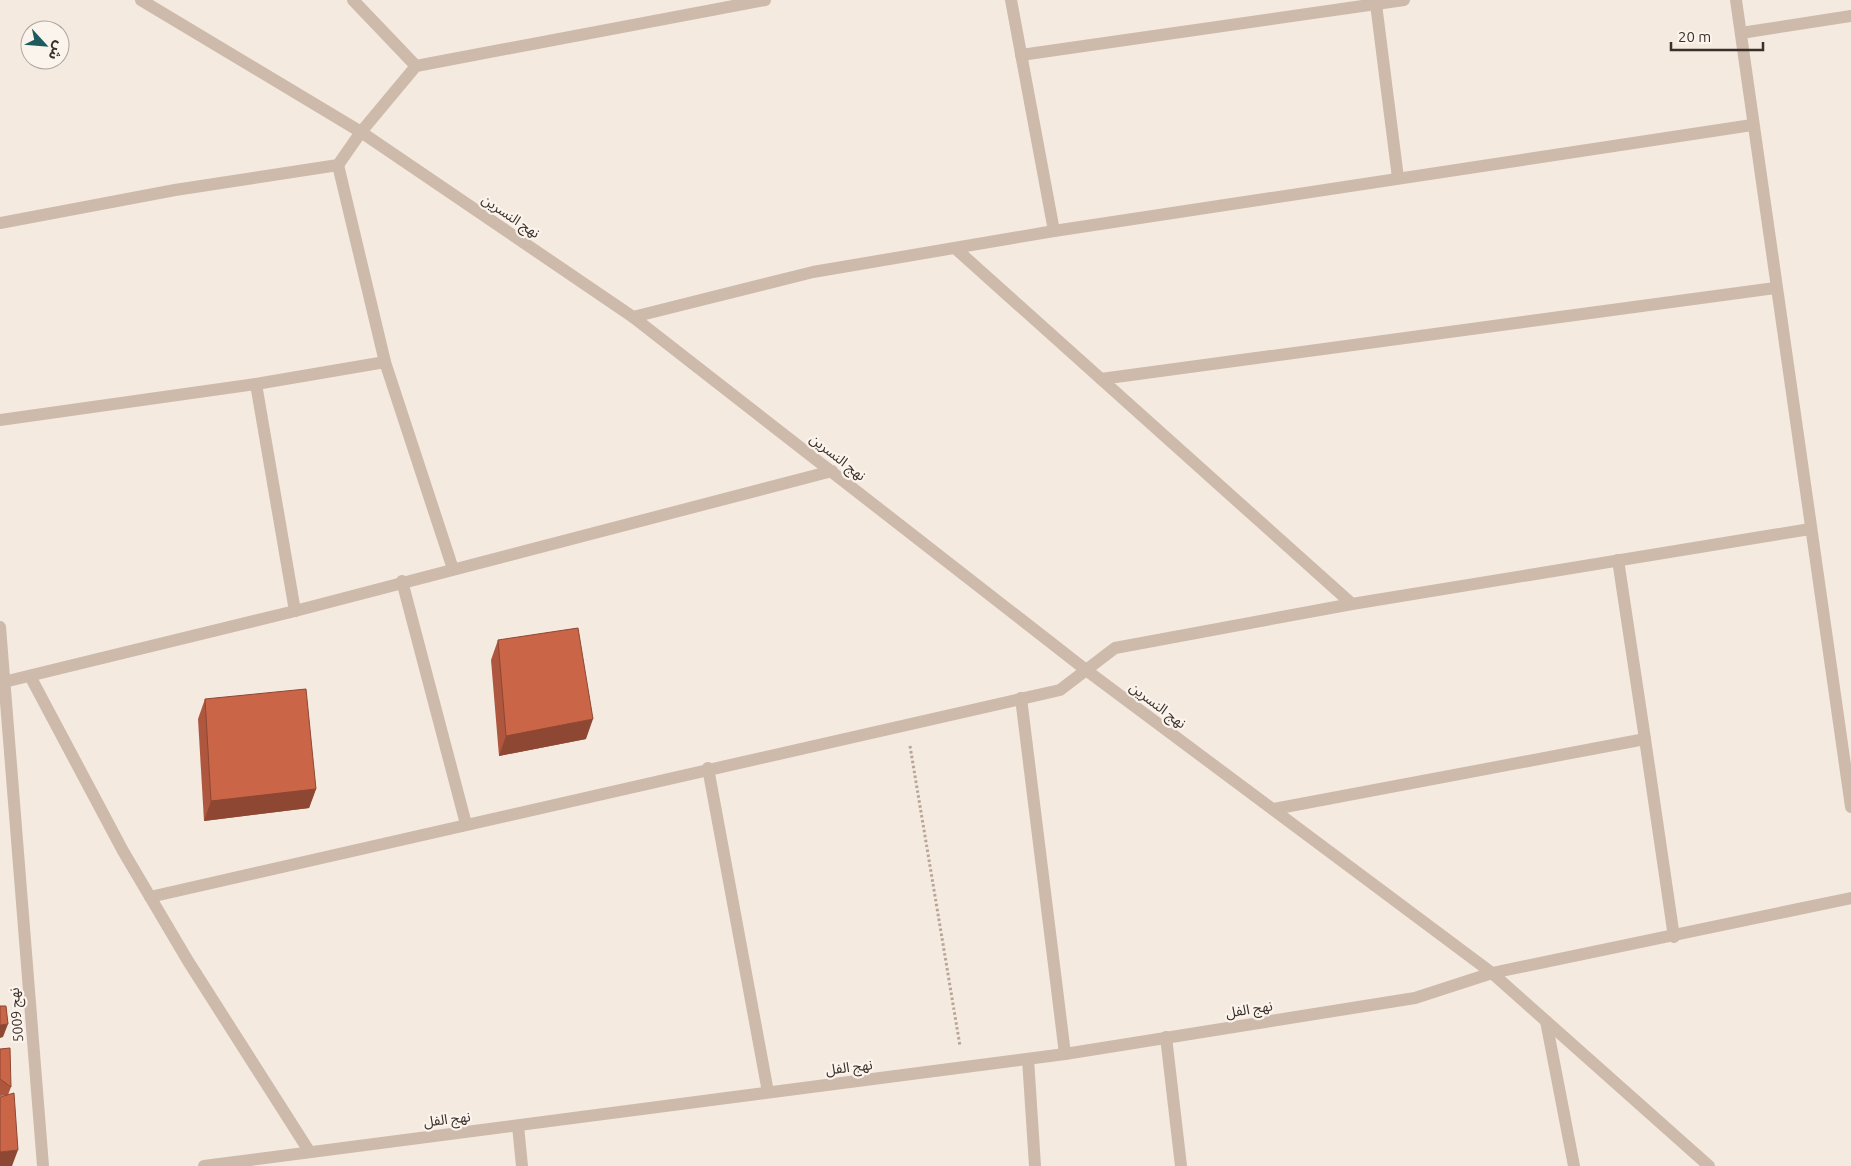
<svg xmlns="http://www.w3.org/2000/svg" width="1851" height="1166" viewBox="0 0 1851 1166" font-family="Ubuntu,'Noto Sans Arabic',sans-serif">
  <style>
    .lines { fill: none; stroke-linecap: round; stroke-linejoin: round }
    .path { stroke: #b9a495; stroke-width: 3; stroke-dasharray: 2.5 2.5; stroke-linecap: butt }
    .minor { stroke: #cdbaab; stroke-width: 12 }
    .wall { fill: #ae573e }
    .shaded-wall { fill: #8d4732 }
    .building { fill: #ca6548; stroke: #8d4732 }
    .labels { text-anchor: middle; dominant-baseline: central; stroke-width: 4.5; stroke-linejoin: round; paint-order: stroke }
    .street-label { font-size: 14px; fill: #3b2f2a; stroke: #fbf4ed }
  </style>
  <rect width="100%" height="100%" fill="#f4eae0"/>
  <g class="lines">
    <polyline class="path" points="910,746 960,1046"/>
    <g class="minor">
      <polyline points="141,0 361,132 633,317 1086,670 1492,973 1709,1166"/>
      <polyline points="353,0 416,66"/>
      <polyline points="1011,0 1054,231"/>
      <polyline points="1736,0 1851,807"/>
      <polyline points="1376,4 1398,178"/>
      <polyline points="1741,33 1851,16"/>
      <polyline points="1021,55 1404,0"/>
      <polyline points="338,165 385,362 453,569"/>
      <polyline points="0,223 175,190 338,165 361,132 416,66 765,0"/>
      <polyline points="956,249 1352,604"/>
      <polyline points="633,317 813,272 1054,231 1752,125"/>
      <polyline points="1101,379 1775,288"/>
      <polyline points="256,384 295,611"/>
      <polyline points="0,420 256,384 385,362"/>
      <polyline points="402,581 466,824"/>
      <polyline points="0,627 43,1166"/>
      <polyline points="30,676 123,851 188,961 309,1151"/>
      <polyline points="0,683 295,611 832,471"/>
      <polyline points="1021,698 1065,1054"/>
      <polyline points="1645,739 1674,937"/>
      <polyline points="708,768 768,1092"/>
      <polyline points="1274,809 1645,739 1618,560"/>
      <polyline points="150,897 1060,690 1115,648 1352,604 1810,529"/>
      <polyline points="1546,1021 1574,1166"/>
      <polyline points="1166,1037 1181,1166"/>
      <polyline points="1028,1059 1035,1166"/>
      <polyline points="518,1126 522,1166"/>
      <polyline points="204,1166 1065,1054 1415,998 1492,973 1851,898"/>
    </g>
  </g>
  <g class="wall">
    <polygon points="498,640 586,739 499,756 491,660"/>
    <polygon points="205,699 316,789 309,808 204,821 198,719"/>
    <polygon points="0,1049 11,1087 8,1095 0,1096"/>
  </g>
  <g class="shaded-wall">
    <polygon points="593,719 586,739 499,756 506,736"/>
    <polygon points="316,789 309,808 204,821 211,801"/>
    <polygon points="8,1024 3,1037 0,1038 0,1025"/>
    <polygon points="18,1150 12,1166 0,1166 0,1152"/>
  </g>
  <g class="building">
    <polygon points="578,628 593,719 506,736 498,640"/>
    <polygon points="306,689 316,789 211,801 205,699"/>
    <polygon points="0,1006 6,1006 8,1024 0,1025"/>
    <polygon points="10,1048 11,1087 0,1079 0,1049"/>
    <polygon points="14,1093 18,1150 0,1152 0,1097"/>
  </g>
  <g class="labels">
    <g class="street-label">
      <text transform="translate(511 216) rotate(34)">نهج النسرين</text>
      <text transform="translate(838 457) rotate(38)">نهج النسرين</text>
      <text transform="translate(1158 705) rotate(37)">نهج النسرين</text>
      <text transform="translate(1249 1009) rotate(-9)">نهج الفل</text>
      <text transform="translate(16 1015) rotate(-95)">نهج 5009</text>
      <text transform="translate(849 1067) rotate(-7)">نهج الفل</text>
      <text transform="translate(447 1119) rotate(-7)">نهج الفل</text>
    </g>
  </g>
  <g transform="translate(45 45) rotate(116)"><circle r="24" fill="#fbf4ed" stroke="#aea59f"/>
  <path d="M0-4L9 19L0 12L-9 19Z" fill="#1e5b5f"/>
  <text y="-8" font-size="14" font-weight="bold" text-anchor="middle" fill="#3b2f2a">ش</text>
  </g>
  <path d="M1671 42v8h92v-8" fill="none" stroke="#3b2f2a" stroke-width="2.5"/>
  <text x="1678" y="42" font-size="15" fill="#3b2f2a" stroke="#fbf4ed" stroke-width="4" paint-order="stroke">20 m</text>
</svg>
